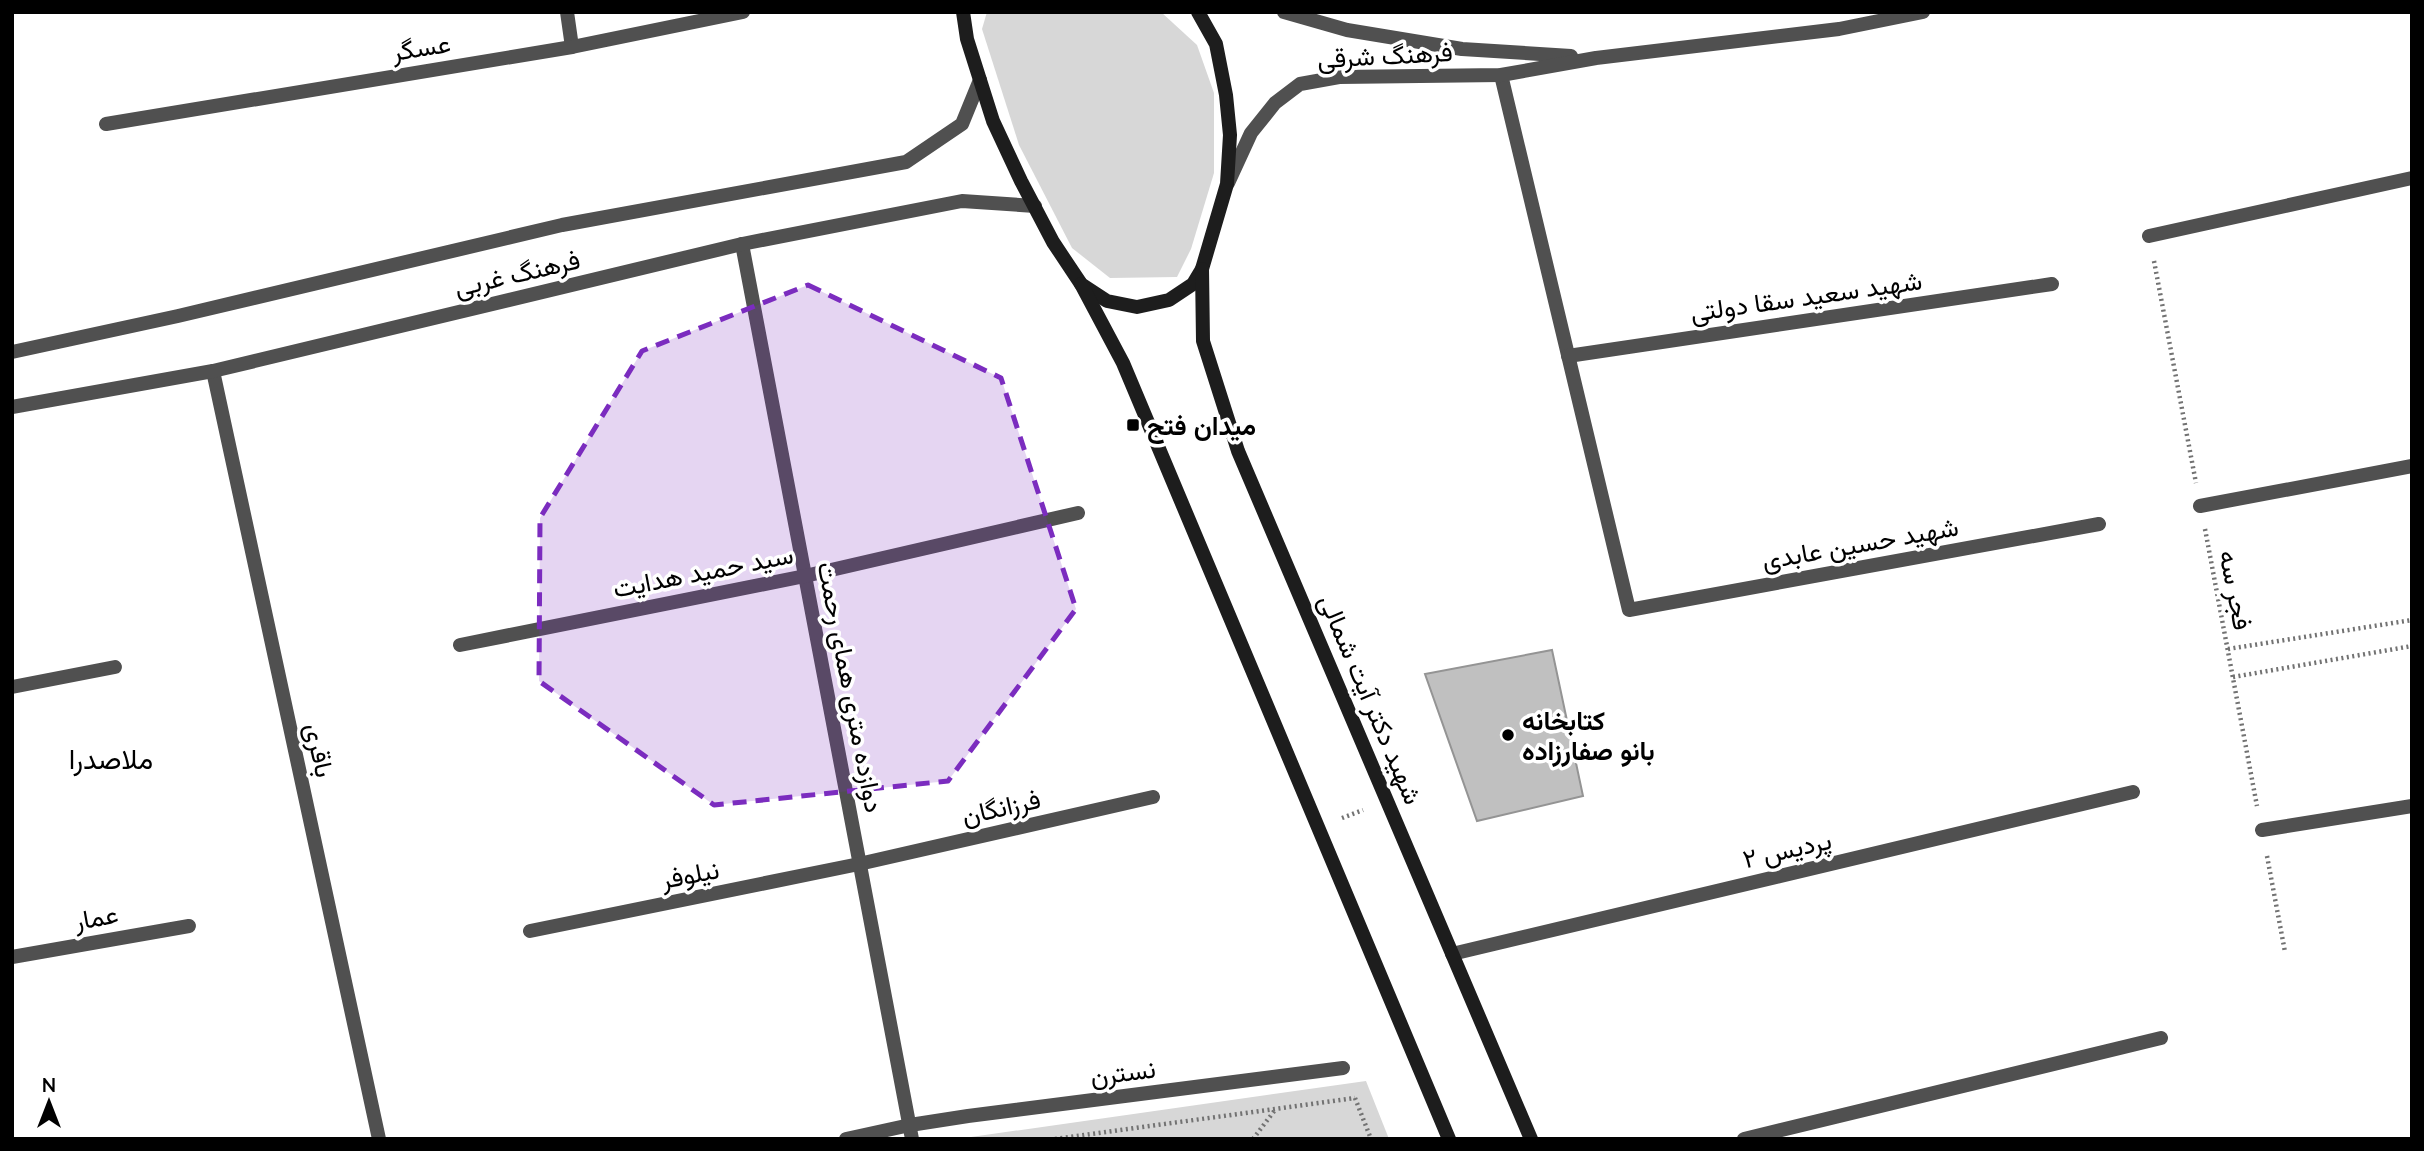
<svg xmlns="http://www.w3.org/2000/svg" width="2424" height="1151" viewBox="0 0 2424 1151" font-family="Mulish,Vazirmatn,sans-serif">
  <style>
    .green { fill: #d7d7d7 }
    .building { fill: #c0c0c0; stroke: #949494; stroke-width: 2 }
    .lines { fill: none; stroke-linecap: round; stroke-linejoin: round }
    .path { stroke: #727272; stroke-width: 4.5; stroke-dasharray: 2 3.5; stroke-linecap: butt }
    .minor { stroke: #505050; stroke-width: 14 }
    .tertiary { stroke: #505050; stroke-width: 14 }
    .secondary { stroke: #1d1d1d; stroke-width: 14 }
    .marked { fill: #7b2cbf; fill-opacity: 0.2; stroke: #7b2cbf; stroke-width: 5; stroke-dasharray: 14 9; stroke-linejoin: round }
    .poi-dot { fill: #000; stroke: #fff; stroke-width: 2.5 }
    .labels { text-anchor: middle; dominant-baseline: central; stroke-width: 7; stroke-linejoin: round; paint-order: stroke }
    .street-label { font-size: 26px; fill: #000; stroke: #fff }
    .poi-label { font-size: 26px; font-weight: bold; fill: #000; stroke: #fff; text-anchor: start }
    .neighbourhood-label { font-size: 28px; fill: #000; stroke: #fff }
  </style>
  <rect width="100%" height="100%" fill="#fff"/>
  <g class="green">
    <polygon points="987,12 1161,12 1197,45 1214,93 1214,173 1191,249 1177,277 1110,278 1072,248 1019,145 982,29"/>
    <polygon points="1366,1081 1389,1139 964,1138"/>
  </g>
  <polygon class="building" points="1552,650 1583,796 1477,821 1425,674"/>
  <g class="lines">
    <g class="path">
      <polyline points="2154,261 2196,483"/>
      <polyline points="2205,529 2257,806"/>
      <polyline points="2228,649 2412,620"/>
      <polyline points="2233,677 2412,646"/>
      <polyline points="1342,818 1363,810"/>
      <polyline points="2267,856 2285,952"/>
      <polyline points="1355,1098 1371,1139"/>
      <polyline points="1055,1139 1355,1098"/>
      <polyline points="1253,1139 1275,1110"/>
    </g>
    <g class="minor">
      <polyline points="567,12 572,47"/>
      <polyline points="1501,75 1629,610 2099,524"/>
      <polyline points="106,124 572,47 743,12"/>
      <polyline points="2149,236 2412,178"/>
      <polyline points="742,244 912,1139"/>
      <polyline points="1568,356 2052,284"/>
      <polyline points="213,371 379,1139"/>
      <polyline points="2200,506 2412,466"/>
      <polyline points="460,645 805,576 1078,513"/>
      <polyline points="12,687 115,667"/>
      <polyline points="2262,830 2412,806"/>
      <polyline points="530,931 859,864 1153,797"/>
      <polyline points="1452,954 2133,792"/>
      <polyline points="12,957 189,926"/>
      <polyline points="846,1139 910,1125 968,1116 1343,1068"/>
      <polyline points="1744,1139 2161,1038"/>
    </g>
    <g class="tertiary">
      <polyline points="1284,12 1347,30 1462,49 1571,56"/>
      <polyline points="1228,183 1251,133 1275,103 1300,84 1339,77 1501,75 1596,58 1839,29 1923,12"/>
      <polyline points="12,352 178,316 562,225 906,162 962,124 980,80"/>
      <polyline points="12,407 213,371 742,244 962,201 1035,206"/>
    </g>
    <g class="secondary">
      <polyline points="963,12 967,39 993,121 1021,181 1053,242 1081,284 1107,301 1137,307 1169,300 1193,284 1202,269 1227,184 1230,135 1226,95 1216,44 1198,12"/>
      <polyline points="1202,269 1203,341 1238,451 1531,1139"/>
      <polyline points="1081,284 1123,363 1449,1139"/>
    </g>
  </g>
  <path class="marked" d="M808 285 1001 378 1076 609 948 781 714 805 539 681 540 518 642 351Z"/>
  <g class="poi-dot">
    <rect x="1126" y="418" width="14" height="14" rx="3.5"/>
    <circle cx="1508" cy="735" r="7"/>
  </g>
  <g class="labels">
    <g class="street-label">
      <text transform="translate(421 47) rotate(-9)">عسگر</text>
      <text transform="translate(1385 55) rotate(-3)">فرهنگ شرقی</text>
      <text transform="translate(517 273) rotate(-13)">فرهنگ غربی</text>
      <text transform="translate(1806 296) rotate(-8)">شهید سعید سقا دولتی</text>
      <text transform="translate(1860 543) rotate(-10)">شهید حسین عابدی</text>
      <text transform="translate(703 571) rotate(-11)">سید حمید هدایت</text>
      <text transform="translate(2236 590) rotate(79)">فجر سه</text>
      <text transform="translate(851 687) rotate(79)">دوازده متری همای رحمت</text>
      <text transform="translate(1371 699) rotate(67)">شهید دکتر آیت شمالی</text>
      <text transform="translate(320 750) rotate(78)">باقری</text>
      <text transform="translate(1001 807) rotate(-13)">فرزانگان</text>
      <text transform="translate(1787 849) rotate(-13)">پردیس ۲</text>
      <text transform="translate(690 874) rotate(-11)">نیلوفر</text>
      <text transform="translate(96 917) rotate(-10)">عمار</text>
      <text transform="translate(1123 1072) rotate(-7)">نسترن</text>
    </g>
    <g class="poi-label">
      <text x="1147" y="425">میدان فتح</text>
      <text x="1522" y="720">کتابخانه<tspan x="1522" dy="30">بانو صفارزاده</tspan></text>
    </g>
    <g class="neighbourhood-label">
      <text x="111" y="758">ملاصدرا</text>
    </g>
  </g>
  <rect width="2424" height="1151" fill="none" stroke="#000000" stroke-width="28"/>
  <g transform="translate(49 1102)" stroke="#ffffff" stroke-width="5" paint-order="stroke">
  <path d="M0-5L12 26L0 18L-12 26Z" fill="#000000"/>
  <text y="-10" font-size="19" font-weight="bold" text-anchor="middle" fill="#000000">N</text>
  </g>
</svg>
